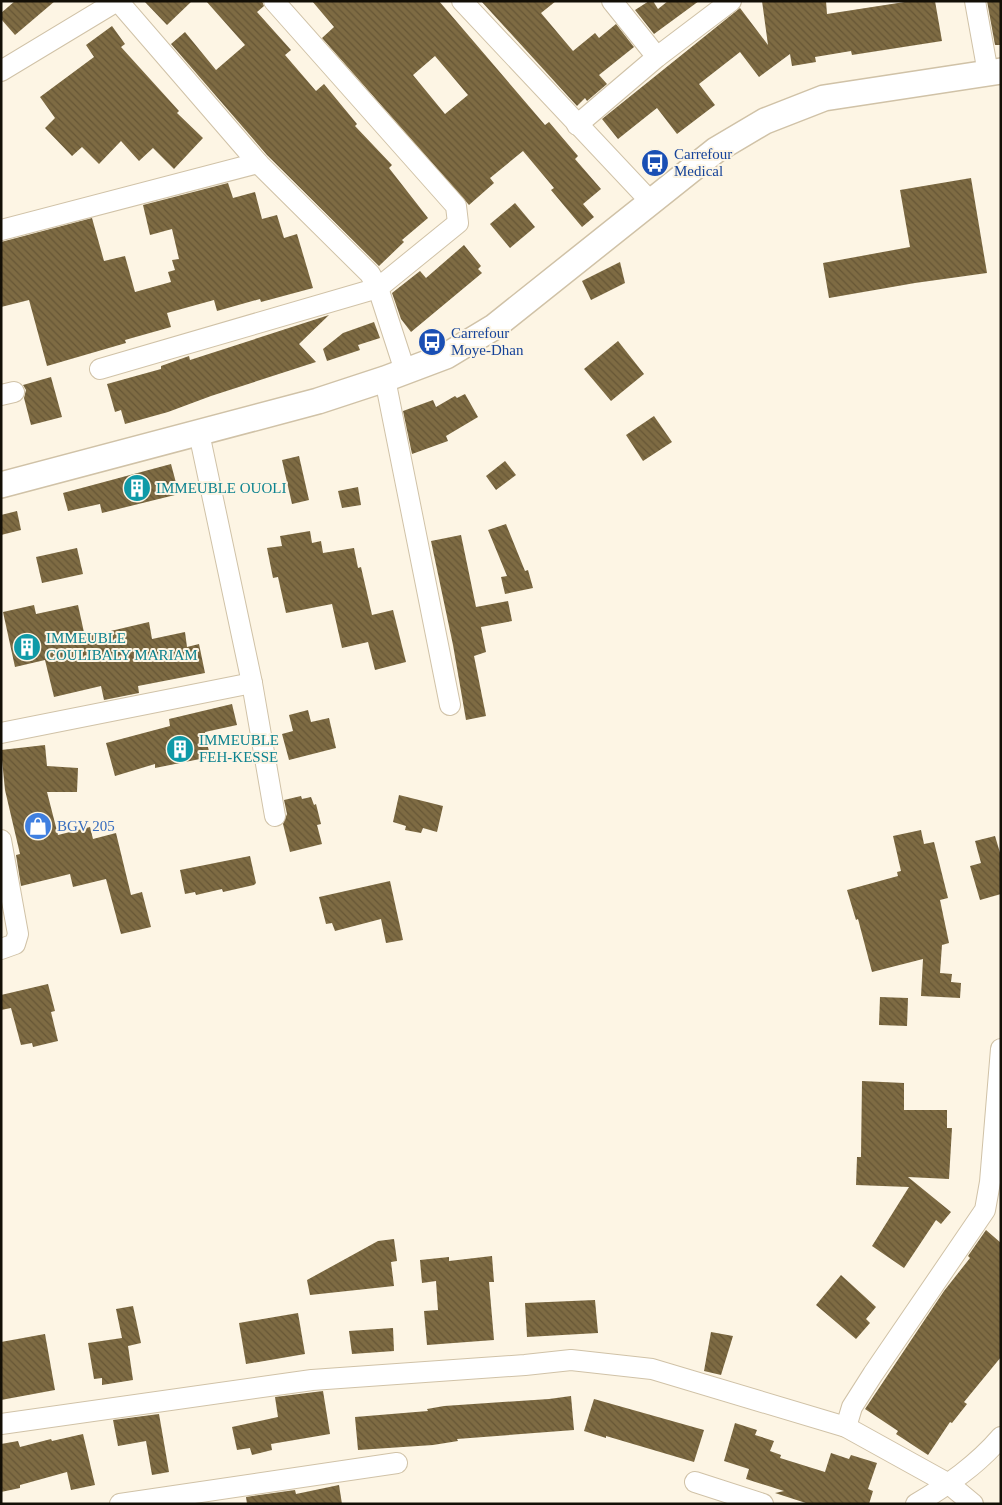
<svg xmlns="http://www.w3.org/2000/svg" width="1002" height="1505" viewBox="0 0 1002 1505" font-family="'Times New Roman',serif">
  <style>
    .building { fill: url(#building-back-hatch); fill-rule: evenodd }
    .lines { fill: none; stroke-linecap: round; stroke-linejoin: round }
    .minor-casing { stroke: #d0c2a7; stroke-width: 22 }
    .tertiary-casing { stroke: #d0c2a7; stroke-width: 28 }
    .minor { stroke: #fff; stroke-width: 20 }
    .tertiary { stroke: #fff; stroke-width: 25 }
    .labels { text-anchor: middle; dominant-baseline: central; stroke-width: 4; stroke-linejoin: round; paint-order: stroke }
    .transit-label { font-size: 15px; fill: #164399; stroke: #fdf5e4; text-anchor: start }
    .culture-label { font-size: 15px; fill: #0d838f; stroke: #fdf5e4; text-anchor: start }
    .shop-label { font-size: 15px; fill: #366cbe; stroke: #fdf5e4; text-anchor: start }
  </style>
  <defs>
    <pattern id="building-back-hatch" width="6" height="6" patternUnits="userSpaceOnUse" patternTransform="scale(1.25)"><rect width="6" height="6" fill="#7e6b43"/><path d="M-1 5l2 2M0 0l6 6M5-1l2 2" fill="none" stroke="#665636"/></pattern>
  </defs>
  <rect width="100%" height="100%" fill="#fdf5e4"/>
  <g class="building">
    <polygon points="15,1 55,1 15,35 1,19 1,13"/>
    <polygon points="144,1 192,1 167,25"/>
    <polygon points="206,1 262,1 264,6 257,12 291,50 285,55 316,91 324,84 357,124 355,126 392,165 389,168 428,218 402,240 404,242 379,266 267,155 171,44 185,32 216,70 245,45"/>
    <path d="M312 1H439L545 125 549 122 578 156 575 159 601 189 583 204 594 217 582 227 551 190 554 188 523 151 490 178 494 183 469 205 322 38 334 27ZM435 56 468 95 445 114 413 75Z"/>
    <polygon points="481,1 556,1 541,13 573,51 595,33 599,38 616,24 634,47 599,75 607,84 587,101 585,98 577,106"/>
    <polygon points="649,1 653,1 658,9 668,1 699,1 654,34 635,10"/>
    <polygon points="762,1 826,1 827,14 911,1 935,1 942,41 852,55 851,51 815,57 816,62 792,66 790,54 759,77 740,52 699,84 715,105 677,134 657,108 618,139 602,119 740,8 768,45"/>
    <polygon points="987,1 1001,1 1001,45 995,45"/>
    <polygon points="112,26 125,44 121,47 179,111 177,113 203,138 174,169 153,148 139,161 121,141 99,164 82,147 72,156 45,128 55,118 40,97 94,57 86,45"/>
    <polygon points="971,178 987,273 915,283 829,298 823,263 910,247 900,190"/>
    <polygon points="228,183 233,198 255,192 262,219 277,215 284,238 297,234 313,288 261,302 260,299 217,311 214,300 167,313 171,327 125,340 126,343 47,366 29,300 1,307 1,242 92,218 104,261 125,256 135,292 171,282 168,272 175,270 172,260 179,259 172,229 150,235 143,205"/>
    <polygon points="515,203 535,227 510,248 490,224"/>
    <polygon points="464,245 481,266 478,269 482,273 411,332 401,319 392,293 420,271 426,278"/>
    <polygon points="620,262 625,283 591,300 582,281"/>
    <polygon points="329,315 299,344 316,362 211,396 168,412 125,424 121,410 115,412 107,384 161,369 161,366 189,356 190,360"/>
    <polygon points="374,322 380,338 358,345 360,350 327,361 323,349 343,333"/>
    <polygon points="618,341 644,374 611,401 584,369"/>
    <polygon points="51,377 62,417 31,425 24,398 26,390 23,385"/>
    <polygon points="465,394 478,417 446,436 448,441 412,454 403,411 433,400 436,407 455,396 457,398"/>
    <polygon points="654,416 672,442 643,461 626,435"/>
    <polygon points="299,456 309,500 292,504 282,460"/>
    <polygon points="505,461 516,475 496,490 486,476"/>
    <polygon points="171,464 179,494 102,513 100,504 68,511 63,493"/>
    <polygon points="358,487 361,505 342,508 338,491"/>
    <polygon points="17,511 21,530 1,535 1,515"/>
    <polygon points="506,524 525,571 528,570 533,588 505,594 501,577 507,576 488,530"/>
    <polygon points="310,531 312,543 321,541 323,553 354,548 358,568 361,567 372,615 393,610 406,662 375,670 368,642 342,648 332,604 286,613 278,577 273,578 267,548 282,546 280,536"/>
    <polygon points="461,535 476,607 508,601 512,621 481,627 486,652 474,656 486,716 466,720 453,645 431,541"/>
    <polygon points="77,548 83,574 42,583 36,557"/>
    <polygon points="34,605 36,614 78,605 85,637 149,622 152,639 185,632 187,647 199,644 205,673 138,686 139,693 104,700 101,686 54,697 45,660 15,667 3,612"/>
    <polygon points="232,704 237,725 205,732 210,757 155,768 155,764 115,776 106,743 170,726 169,719"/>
    <polygon points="308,710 311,722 329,718 336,748 289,760 282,734 293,731 289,715"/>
    <polygon points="45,745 47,766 78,768 77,792 47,792 58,835 90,827 93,839 116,833 131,895 142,892 151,927 121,934 106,879 73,887 70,874 21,886 16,855 20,854 5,790 1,750"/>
    <polygon points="399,795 443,806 437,832 423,828 421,833 405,830 406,826 393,822"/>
    <polygon points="301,796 302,799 311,797 314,805 316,804 321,824 317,825 322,844 290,852 283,824 287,814 284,800"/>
    <polygon points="921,830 924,844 934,842 948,898 940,900 949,943 942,945 940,973 952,974 951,982 961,983 960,998 921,996 923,959 872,972 858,919 856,920 847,890 898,876 897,872 901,871 893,836"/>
    <polygon points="995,836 1001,856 1001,894 980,900 970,866 981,863 975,841"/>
    <polygon points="250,856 256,883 254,885 223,892 222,889 196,895 195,892 185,894 180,870"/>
    <polygon points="390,881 403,940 386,943 381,919 335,931 332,923 326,924 319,897"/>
    <polygon points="48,984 55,1011 51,1012 58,1041 33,1047 32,1043 21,1045 11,1008 1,1010 1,995"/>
    <polygon points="880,997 908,998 907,1026 879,1025"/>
    <polygon points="862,1081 904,1083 904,1110 947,1110 947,1128 952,1128 949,1179 908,1177 951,1212 941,1224 936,1220 904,1268 872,1246 909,1187 856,1185 857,1157 861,1157"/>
    <polygon points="986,1230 1001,1243 1001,1357 964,1402 967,1404 952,1423 950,1422 928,1455 896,1434 898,1431 865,1409 944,1291 970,1258 968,1256"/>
    <polygon points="394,1239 397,1261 391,1262 394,1286 310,1295 307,1280 378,1241"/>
    <polygon points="492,1256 494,1282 489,1282 494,1340 427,1345 424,1311 438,1310 436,1281 422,1283 420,1260 449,1257 449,1261"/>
    <polygon points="841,1275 876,1307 866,1319 870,1323 856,1339 816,1305"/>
    <polygon points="595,1300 598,1333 527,1337 525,1303"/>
    <polygon points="133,1306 141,1343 128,1346 133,1380 102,1385 102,1378 94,1379 88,1343 122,1338 116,1309"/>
    <polygon points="298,1313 305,1354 246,1364 239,1323"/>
    <polygon points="393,1328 394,1351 352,1354 349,1331"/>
    <polygon points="711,1332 733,1336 721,1375 704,1371"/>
    <polygon points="45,1334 55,1390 1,1400 1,1342"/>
    <polygon points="323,1391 330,1434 271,1444 272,1450 252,1455 250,1448 237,1450 232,1427 278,1417 275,1397"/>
    <polygon points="571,1396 574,1430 457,1439 458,1441 433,1445 358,1450 355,1417 428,1411 427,1409 444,1406 549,1399"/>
    <polygon points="594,1399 704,1430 694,1462 606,1436 606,1438 584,1431"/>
    <polygon points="159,1414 169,1472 152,1475 146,1441 118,1446 113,1420"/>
    <polygon points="735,1423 757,1430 755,1435 774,1441 770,1451 781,1455 780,1458 825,1472 831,1453 849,1459 851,1455 877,1463 868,1489 873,1491 869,1504 809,1504 775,1493 784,1491 746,1479 749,1469 724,1461"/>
    <polygon points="83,1434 95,1485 71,1490 67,1472 20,1485 20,1488 1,1492 1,1444 18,1441 20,1447 51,1439 52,1441"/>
    <polygon points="339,1485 342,1504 247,1504 246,1497 295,1490 296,1494"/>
  </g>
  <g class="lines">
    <g class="minor-casing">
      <g id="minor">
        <polyline points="118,1 258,163 370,274 378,288 405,371"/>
        <polyline points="462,1 651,202"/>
        <polyline points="612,1 657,57"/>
        <polyline points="975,1 988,73"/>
        <polyline points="1,71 117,1"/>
        <polyline points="577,125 657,57 731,1"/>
        <polyline points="1,230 258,163"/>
        <polyline points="100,369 378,288 458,223 456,206 274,1"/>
        <polyline points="385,379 450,705"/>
        <polyline points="1,395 14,392"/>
        <polyline points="199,433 252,683 275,816"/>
        <polyline points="1,733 252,683"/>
        <polyline points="1,840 18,934 15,944 1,949"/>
        <polyline points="1,1424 312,1380 525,1365 571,1360 652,1369 846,1427 949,1484 973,1504"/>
        <polyline points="846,1427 852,1407 873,1374 985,1210 990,1182 1001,1049"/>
        <polyline points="695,1482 763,1504"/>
        <polyline points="120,1504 397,1463"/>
        <path d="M916 1504C948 1485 977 1465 1001 1437"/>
      </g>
    </g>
    <g class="tertiary-casing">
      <polyline id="tertiary" points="1,485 318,401 385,379 446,356 494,327 716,150 765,121 824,98 1001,71"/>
    </g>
    <use href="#minor" class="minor"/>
    <use href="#tertiary" class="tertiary"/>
  </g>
  <defs>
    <g id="bus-disc" transform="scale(1.4375)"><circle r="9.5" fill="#1a4fb4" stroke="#fdf5e4"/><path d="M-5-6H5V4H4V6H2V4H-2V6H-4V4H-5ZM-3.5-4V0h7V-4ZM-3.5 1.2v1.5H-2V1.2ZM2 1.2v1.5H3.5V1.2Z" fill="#fff"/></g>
    <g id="building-disc" transform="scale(1.4375)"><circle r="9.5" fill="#0f9aa8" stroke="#fdf5e4"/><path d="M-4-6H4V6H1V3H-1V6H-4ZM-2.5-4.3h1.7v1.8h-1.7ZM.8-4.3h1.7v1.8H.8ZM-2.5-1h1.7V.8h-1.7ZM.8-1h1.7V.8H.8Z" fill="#fff"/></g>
    <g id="shop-disc" transform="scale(1.4375)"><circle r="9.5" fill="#3f7fe0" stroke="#fdf5e4"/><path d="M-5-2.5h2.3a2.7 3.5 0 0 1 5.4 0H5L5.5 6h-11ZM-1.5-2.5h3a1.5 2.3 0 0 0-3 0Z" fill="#fff"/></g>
  </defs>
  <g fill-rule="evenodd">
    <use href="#bus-disc" x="655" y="163"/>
    <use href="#bus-disc" x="432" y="342"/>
    <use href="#building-disc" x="137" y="488"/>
    <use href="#building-disc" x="27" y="647"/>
    <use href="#building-disc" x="180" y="749"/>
    <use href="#shop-disc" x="38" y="826"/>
  </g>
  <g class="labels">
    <g class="transit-label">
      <text x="674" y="154">Carrefour<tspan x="674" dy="17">Medical</tspan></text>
      <text x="451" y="333">Carrefour<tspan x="451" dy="17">Moye-Dhan</tspan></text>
    </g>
    <g class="culture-label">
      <text x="156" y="488">IMMEUBLE OUOLI</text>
      <text x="46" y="638">IMMEUBLE<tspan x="46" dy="17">COULIBALY MARIAM</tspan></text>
      <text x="199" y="740">IMMEUBLE<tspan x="199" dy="17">FEH-KESSE</tspan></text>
    </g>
    <g class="shop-label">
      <text x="57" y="826">BGV 205</text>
    </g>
  </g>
  <rect width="1002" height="1505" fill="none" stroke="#130f06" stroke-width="5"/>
</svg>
